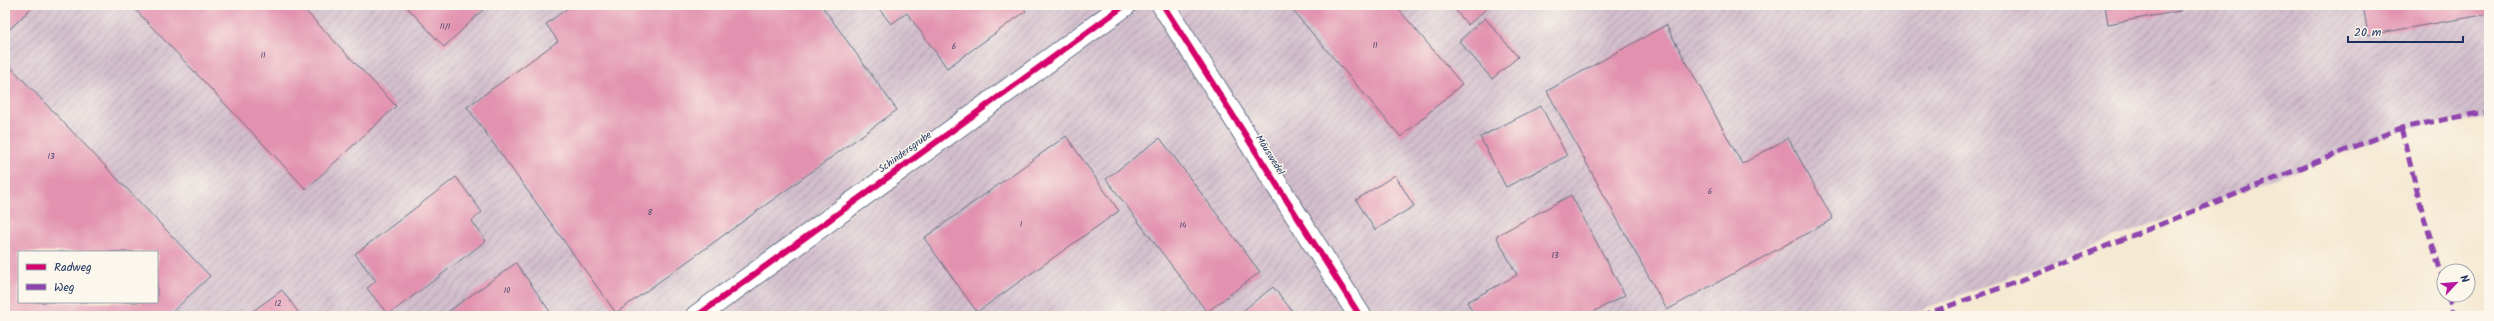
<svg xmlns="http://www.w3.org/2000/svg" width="2494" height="321" viewBox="0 0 2494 321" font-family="Kalam,sans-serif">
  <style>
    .industrial { fill: url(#industrial-furrows); fill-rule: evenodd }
    .building { fill: #e292af; fill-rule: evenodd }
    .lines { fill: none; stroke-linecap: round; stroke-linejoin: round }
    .minor-casing { stroke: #677087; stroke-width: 24 }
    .minor { stroke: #fff; stroke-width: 22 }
    .quiet { stroke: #8e44ad; stroke-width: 5; stroke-dasharray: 10 5; stroke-linecap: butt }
    .cycleway-casing { stroke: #fbf7ec; stroke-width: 8 }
    .cycleway { stroke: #d6006c; stroke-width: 6 }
    .labels { text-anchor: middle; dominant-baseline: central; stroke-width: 3; stroke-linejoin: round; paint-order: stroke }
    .number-label { font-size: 8px; fill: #4d4872 }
    .street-label { font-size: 10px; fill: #1b2f5e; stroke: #fbf7ec }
  </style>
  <defs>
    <pattern id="industrial-furrows" width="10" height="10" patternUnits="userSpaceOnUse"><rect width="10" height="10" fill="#d1bdcb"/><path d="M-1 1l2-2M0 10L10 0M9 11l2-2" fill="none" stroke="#a99aa8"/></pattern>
  </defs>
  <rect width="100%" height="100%" fill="#fbf7ec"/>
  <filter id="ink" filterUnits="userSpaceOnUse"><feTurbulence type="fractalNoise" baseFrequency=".025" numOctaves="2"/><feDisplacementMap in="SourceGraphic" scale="8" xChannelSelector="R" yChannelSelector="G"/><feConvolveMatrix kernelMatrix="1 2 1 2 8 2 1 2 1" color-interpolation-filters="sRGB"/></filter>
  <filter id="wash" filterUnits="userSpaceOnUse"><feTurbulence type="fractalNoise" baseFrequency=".012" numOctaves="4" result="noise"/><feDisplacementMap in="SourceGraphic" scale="16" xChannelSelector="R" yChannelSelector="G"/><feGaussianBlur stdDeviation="0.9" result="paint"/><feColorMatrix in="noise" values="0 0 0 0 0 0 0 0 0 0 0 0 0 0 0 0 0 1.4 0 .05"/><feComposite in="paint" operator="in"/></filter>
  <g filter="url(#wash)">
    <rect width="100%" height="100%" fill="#f5e9d2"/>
    <path class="industrial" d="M5 5H2489V117L2410 128 1904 316H5ZM19 252H157V302H19Z"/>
    <g id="blocks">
      <g class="building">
        <polygon points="5,5 34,5 5,34"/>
        <polygon points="131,5 300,5 396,106 306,189"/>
        <polygon points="405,5 488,5 444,47"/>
        <polygon points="572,5 821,5 897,110 616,313 467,107 558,41 546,24"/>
        <polygon points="876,5 1022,5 1026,11 947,68 907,13 891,24"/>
        <polygon points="1288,5 1395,5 1462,84 1401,137"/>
        <polygon points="1451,5 1491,5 1468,25"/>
        <polygon points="2105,5 2179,5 2180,11 2108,24"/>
        <polygon points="2363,5 2489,5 2489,14 2368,35"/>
        <polygon points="1485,18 1518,57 1492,79 1459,41"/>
        <polygon points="1666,25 1742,164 1788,138 1833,219 1667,310 1547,91"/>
        <path d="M5 61 210 276 168 316H5ZM19 252H157V302H19Z"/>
        <polygon points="1541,106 1567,156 1506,187 1480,137"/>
        <polygon points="1066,136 1119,211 977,312 924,238"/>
        <polygon points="1160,138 1260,272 1207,312 1106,179"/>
        <polygon points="1395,175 1414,206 1375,230 1356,200"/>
        <polygon points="456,177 482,212 472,221 486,241 388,315 367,288 376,281 355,254"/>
        <polygon points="1571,195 1625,295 1586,316 1475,316 1467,302 1517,275 1496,236"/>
        <polygon points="516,263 553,316 442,316"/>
        <polygon points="1273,287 1294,313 1290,316 1244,316 1241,312"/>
        <polygon points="282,290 301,316 246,316"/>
      </g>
    </g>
  </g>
  <g filter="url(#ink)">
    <use href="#blocks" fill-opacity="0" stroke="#677087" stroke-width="1"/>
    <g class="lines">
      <g class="minor-casing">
        <g id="minor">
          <polyline points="1163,5 1360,316"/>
          <polyline points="697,316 1125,5"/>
        </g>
      </g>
      <use href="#minor" class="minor"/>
      <g class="quiet">
        <polyline points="2401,128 2423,214 2444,282"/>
        <polyline points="2448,295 2454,316"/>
        <polyline points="1920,316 2009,285 2401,128 2489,111"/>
      </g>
      <g class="cycleway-casing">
        <g id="cycleway">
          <polyline points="1163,5 1360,316"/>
          <polyline points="697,316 1125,5"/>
        </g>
      </g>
      <use href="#cycleway" class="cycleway"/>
    </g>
  </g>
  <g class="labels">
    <g class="number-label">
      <text x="445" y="26">11/1</text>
      <text x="1375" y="45">11</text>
      <text x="954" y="46">6</text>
      <text x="263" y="55">11</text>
      <text x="51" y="156">13</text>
      <text x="1710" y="191">6</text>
      <text x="650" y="212">8</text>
      <text x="1021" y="224">1</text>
      <text x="1183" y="225">14</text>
      <text x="1555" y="255">13</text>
      <text x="507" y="290">10</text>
      <text x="278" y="303">12</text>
    </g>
    <g class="street-label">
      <text transform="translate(905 152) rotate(-36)">Schindersgrube</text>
      <text transform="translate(1270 155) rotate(58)">Mäuswedel</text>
    </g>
  </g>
  <rect width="2494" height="321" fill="none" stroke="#fbf7ec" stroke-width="20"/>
  <rect x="18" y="251" width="140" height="52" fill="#fbf7ec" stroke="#a1a7b3"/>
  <rect x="26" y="264" width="20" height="6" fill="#d6006c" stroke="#a1a7b3"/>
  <text x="54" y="271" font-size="12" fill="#1b2f5e">Radweg</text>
  <rect x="26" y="284" width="20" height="6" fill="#8e44ad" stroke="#a1a7b3"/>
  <text x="54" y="291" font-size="12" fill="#1b2f5e">Weg</text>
  <g transform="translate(2456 283) rotate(64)"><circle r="19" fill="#fbf7ec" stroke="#a1a7b3"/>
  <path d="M0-3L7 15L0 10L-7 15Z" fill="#b5179e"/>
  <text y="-6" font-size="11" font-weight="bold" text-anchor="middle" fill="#1b2f5e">N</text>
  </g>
  <path d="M2348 36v6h115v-6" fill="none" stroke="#1b2f5e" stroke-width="2"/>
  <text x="2354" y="36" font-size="12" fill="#1b2f5e" stroke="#fbf7ec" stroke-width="3" paint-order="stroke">20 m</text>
</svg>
